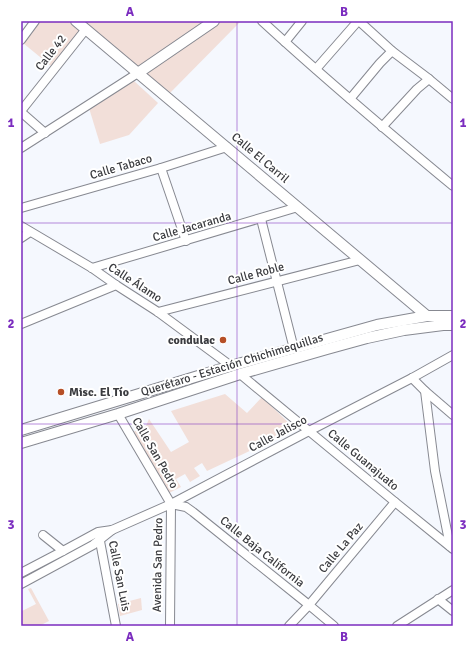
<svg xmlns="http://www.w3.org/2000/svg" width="474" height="647" viewBox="0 0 474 647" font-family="Signika,sans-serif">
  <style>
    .green { fill: #f2dfd9 }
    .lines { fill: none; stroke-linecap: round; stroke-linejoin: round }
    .minor-casing { stroke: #878991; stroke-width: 10 }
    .major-casing { stroke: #878991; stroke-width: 12 }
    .minor { stroke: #fff; stroke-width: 8 }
    .major { stroke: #fff; stroke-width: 10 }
    .grid { fill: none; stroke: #7b2cbf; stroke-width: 1; stroke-opacity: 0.55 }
    .poi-dot { fill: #b64f27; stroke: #fff; stroke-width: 1.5 }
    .labels { text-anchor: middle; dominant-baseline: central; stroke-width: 4; stroke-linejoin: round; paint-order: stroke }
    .street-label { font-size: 12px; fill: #3a3b3f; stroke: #fff }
    .poi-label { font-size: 12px; font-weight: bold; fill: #3a3b3f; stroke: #fff; text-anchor: end }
    .neatline { fill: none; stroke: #7b2cbf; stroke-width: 1.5 }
    .grid-label { font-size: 13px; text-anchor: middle; font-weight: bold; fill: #7b2cbf }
  </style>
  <rect width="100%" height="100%" fill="#f5f8fe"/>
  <g class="green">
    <polygon points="39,21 68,21 81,32 51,66 23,43"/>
    <polygon points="78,21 213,21 137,70"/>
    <polygon points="221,21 241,21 167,96 141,74"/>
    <polygon points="134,81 158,103 129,135 100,144 89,108"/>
    <polygon points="225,394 247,413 262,397 294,428 290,432 207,471 202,463 194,468 200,476 190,482 185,474 176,479 181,487 167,494 133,432 146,426 149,419 171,452 189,442 171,411"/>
    <polygon points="31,588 49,621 41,625 41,626 21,626 21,610 22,611 36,604 28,589"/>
    <polygon points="141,598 142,610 120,616 118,604"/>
  </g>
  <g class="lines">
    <g class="minor-casing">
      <g id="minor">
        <path d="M262 21C324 78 388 132 453 186"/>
        <polyline points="359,21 392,51 429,79 453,99"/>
        <polyline points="21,40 35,21"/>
        <polyline points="285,42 302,21"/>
        <polyline points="316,69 358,21"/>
        <polyline points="350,99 380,63 392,51"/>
        <polyline points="21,111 86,29"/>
        <polyline points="21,112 45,133"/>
        <polyline points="382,127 417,89 429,79"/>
        <polyline points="21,148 138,73"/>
        <polyline points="161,168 186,241"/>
        <polyline points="21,208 161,168 227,147"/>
        <polyline points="261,219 294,349"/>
        <polyline points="21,226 92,268 116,285 158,312 231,366"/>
        <polyline points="21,238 30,232"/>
        <polyline points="92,268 298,207"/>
        <polyline points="158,312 360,260"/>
        <polyline points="21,324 116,285"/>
        <polyline points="240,374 309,431 395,502 453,549"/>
        <polyline points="412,378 425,391 435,471 450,546"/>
        <polyline points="425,391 453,415"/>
        <polyline points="118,414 171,504"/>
        <polyline points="171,504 186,507 193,512 309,605 334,626"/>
        <polyline points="43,535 63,551"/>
        <polyline points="99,536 116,626"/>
        <polyline points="21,573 63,551 98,532 112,530 171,504 309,431 412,378 453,355"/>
        <polyline points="21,584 93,545 112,530"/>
        <polyline points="438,599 453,611"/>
        <polyline points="170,626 171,504"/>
        <polyline points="289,626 309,605 395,502"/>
        <polyline points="397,626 453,590"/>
      </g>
    </g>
    <g class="major-casing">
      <g id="major">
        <polyline points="76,21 427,316"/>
        <polyline points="138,73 214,21"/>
        <polyline points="21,430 231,366 377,325 427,316 453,316"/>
        <polyline points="21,443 118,414 240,374 327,349 367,338 404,330 443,325 453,325"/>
      </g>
    </g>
    <use href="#minor" class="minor"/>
    <use href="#major" class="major"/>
  </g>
  <path class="grid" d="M237 21V626M21 223H453M21 424H453"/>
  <g class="poi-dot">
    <circle cx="223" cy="340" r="4"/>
    <circle cx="61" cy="392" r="4"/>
  </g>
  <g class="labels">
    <g class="street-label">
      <text transform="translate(51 53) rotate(-52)">Calle 42</text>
      <text transform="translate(260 158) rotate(40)">Calle El Carril</text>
      <text transform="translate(121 167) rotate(-16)">Calle Tabaco</text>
      <text transform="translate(192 227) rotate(-16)">Calle Jacaranda</text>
      <text transform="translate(256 274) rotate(-15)">Calle Roble</text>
      <text transform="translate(135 283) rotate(33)">Calle Álamo</text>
      <text transform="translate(232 365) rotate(-17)">Querétaro - Estación Chichimequillas</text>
      <text transform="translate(278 434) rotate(-28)">Calle Jalisco</text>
      <text transform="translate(155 453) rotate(60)">Calle San Pedro</text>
      <text transform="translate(363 460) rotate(40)">Calle Guanajuato</text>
      <text transform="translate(341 548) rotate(-50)">Calle La Paz</text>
      <text transform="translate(262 552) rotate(39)">Calle Baja California</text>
      <text transform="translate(158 565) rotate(-89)">Avenida San Pedro</text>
      <text transform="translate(119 576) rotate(79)">Calle San Luis</text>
    </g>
    <g class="poi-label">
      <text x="215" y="340">condulac</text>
      <text x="69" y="392" text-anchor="start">Misc. El Tío</text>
    </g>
  </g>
  <rect width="474" height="647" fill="none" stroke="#ffffff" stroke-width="44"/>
  <rect x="22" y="22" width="430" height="603" class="neatline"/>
  <g class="grid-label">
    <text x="130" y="16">A</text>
    <text x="344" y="16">B</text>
    <text x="11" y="127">1</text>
    <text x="463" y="127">1</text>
    <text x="11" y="328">2</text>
    <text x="463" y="328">2</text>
    <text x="11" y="529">3</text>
    <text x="463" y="529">3</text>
    <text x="130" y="641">A</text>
    <text x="344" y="641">B</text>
  </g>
</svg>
